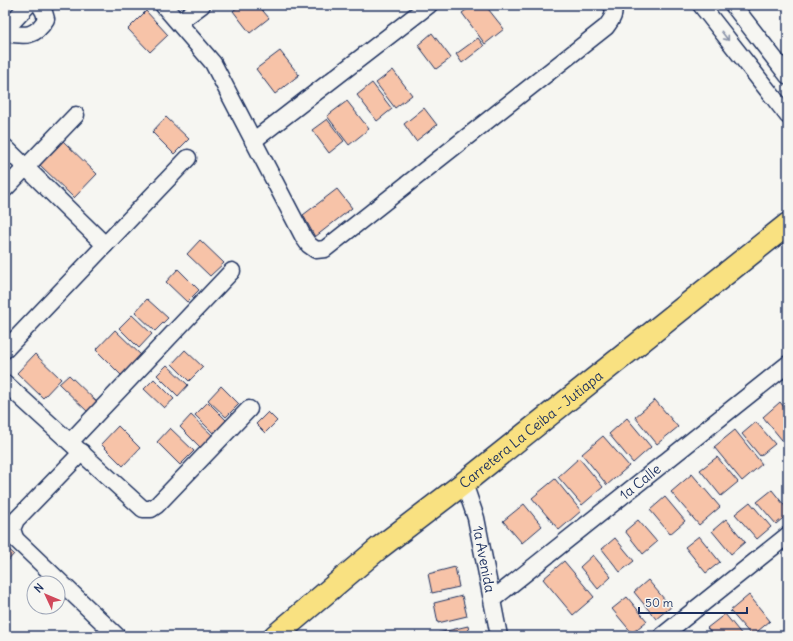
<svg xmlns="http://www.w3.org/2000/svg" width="793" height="641" viewBox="0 0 793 641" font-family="Delius,sans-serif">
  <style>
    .building { fill: #f7c3a8; stroke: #1b2f5e }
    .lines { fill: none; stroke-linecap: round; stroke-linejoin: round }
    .street-casing { stroke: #1b2f5e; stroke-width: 19 }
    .primary-casing { stroke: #1b2f5e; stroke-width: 25 }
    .street { stroke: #f6f6f2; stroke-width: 16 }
    .primary { stroke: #f9e181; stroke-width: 22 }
    .oneway { stroke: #8892a8 }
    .labels { text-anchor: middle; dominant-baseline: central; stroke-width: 3.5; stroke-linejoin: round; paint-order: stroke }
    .street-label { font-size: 14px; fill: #1b2f5e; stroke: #f6f6f2 }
  </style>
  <rect width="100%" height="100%" fill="#f6f6f2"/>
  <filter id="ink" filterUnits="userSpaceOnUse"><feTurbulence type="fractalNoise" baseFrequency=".025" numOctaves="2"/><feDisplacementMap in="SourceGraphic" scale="8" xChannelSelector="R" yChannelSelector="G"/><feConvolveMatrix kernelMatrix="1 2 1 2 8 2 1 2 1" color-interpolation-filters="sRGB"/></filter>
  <g filter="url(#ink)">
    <g class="building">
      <polygon points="240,5 258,5 269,18 250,33 233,11"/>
      <polygon points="473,5 485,5 504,29 485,44 462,13"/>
      <polygon points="146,11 168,35 150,52 128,29"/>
      <polygon points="432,33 451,58 436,69 418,45"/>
      <polygon points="478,38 484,46 462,63 456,54"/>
      <polygon points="280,51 299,75 275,94 256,69"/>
      <polygon points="393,70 412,95 395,108 376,83"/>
      <polygon points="372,83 392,109 377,121 357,95"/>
      <polygon points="347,101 369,129 349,145 327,116"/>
      <polygon points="424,108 437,125 416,141 404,124"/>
      <polygon points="166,117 189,139 174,154 152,132"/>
      <polygon points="327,119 344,141 329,153 312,130"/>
      <polygon points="63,141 97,174 74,198 40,165"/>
      <polygon points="337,189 352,208 315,237 303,215"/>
      <polygon points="200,240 224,263 210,276 187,254"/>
      <polygon points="178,269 199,290 187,302 166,282"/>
      <polygon points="147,299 168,318 155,331 135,312"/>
      <polygon points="132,315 152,334 139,348 119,328"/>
      <polygon points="115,330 144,358 124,378 96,350"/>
      <polygon points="185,350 203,367 189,381 172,364"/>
      <polygon points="35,354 61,379 43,398 17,373"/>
      <polygon points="167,365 188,385 178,396 157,375"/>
      <polygon points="69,375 99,404 90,414 59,384"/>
      <polygon points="154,379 174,399 164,408 144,389"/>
      <polygon points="221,386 239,404 226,417 208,400"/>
      <polygon points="655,400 678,427 657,444 635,417"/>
      <polygon points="208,402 227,421 214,434 195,415"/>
      <polygon points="780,402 788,412 788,434 782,440 763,417"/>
      <polygon points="268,412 277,421 265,433 256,424"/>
      <polygon points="191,415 213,436 201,448 180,427"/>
      <polygon points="627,418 651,447 633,463 609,434"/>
      <polygon points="756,422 775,444 760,456 742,434"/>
      <polygon points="118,426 140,448 123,466 101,444"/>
      <polygon points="170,428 194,451 180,465 157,442"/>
      <polygon points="735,430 762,464 742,481 714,447"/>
      <polygon points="603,436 629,466 607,485 582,454"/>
      <polygon points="717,457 738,482 721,496 700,470"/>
      <polygon points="579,458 603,487 582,505 558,477"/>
      <polygon points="692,474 720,507 699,525 671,492"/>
      <polygon points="555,479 581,511 559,530 532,498"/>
      <polygon points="772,490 788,510 788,514 776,524 757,502"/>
      <polygon points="665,497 685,521 670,534 650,510"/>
      <polygon points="750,502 771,527 757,539 735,514"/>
      <polygon points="524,504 542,526 522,543 503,521"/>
      <polygon points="726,519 745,542 731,554 712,531"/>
      <polygon points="638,520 657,542 643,554 625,531"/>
      <polygon points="699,536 720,562 706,573 685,547"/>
      <polygon points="615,538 634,561 620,572 602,549"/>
      <polygon points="5,546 14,554 5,564"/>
      <polygon points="593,555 611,577 598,589 580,567"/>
      <polygon points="564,561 594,597 573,615 543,579"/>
      <polygon points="455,567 459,587 432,593 428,574"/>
      <polygon points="648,580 671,607 656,619 634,592"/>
      <polygon points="749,595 770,621 752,636 730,611"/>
      <polygon points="462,596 467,616 438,623 434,603"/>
      <polygon points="627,597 647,621 632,633 612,609"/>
      <polygon points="725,614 743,636 714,636 707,628"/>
      <polygon points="468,626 470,636 439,636 438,633"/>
    </g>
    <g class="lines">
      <g class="street-casing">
        <g id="street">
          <path d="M163 5 213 63 304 238 309 245 316 250 325 249 606 27C612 19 616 14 612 5"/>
          <polyline points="701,5 788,116"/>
          <polyline points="733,5 788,76"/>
          <polyline points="179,22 202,5"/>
          <polyline points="5,30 28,5"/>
          <path d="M5 33C25 36 35 38 46 19L44 12 40 5"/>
          <polyline points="253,141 429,5"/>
          <polyline points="5,147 105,245"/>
          <polyline points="5,189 76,115"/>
          <polyline points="5,350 188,158"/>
          <polyline points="5,383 143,509 151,509 157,505 249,409"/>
          <polyline points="70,442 232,271"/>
          <path id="s1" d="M464 483 476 518 499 636"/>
          <polyline points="5,529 117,636"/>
          <polyline points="15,538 12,529 16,520 82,452"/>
          <path id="s2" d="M493 599 788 364"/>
          <polyline points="662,636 788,535"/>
        </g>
      </g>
      <g class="primary-casing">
        <g id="primary">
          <path id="s3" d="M275 636 379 548 464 483 788 224"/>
        </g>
      </g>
      <use href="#street" class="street"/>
      <use href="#primary" class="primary"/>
    </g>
    <defs><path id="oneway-shaft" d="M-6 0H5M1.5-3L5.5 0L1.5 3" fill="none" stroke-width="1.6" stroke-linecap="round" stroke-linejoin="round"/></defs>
    <use class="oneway" href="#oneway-shaft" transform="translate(725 36) rotate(52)"/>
  </g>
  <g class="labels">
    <g class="street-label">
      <text stroke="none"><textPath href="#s3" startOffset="329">Carretera La Ceiba - Jutiapa</textPath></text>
      <text stroke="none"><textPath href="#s2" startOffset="188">1a Calle</textPath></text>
      <text stroke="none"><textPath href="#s1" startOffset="79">1a Avenida</textPath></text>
    </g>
  </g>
  <rect width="793" height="641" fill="none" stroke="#f6f6f2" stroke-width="20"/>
  <rect x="10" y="10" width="773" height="621" fill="none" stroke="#1b2f5e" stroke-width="1.5" filter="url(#ink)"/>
  <g transform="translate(46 595) rotate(314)"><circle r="19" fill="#f6f6f2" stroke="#9ea6b7"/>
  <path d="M0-3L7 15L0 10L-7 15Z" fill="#d1495b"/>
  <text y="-6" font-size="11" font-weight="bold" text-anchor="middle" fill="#1b2f5e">N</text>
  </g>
  <path d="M639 607v6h108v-6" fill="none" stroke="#1b2f5e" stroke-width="2"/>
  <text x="645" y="607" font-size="12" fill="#1b2f5e" stroke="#f6f6f2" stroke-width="3" paint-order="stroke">50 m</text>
</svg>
